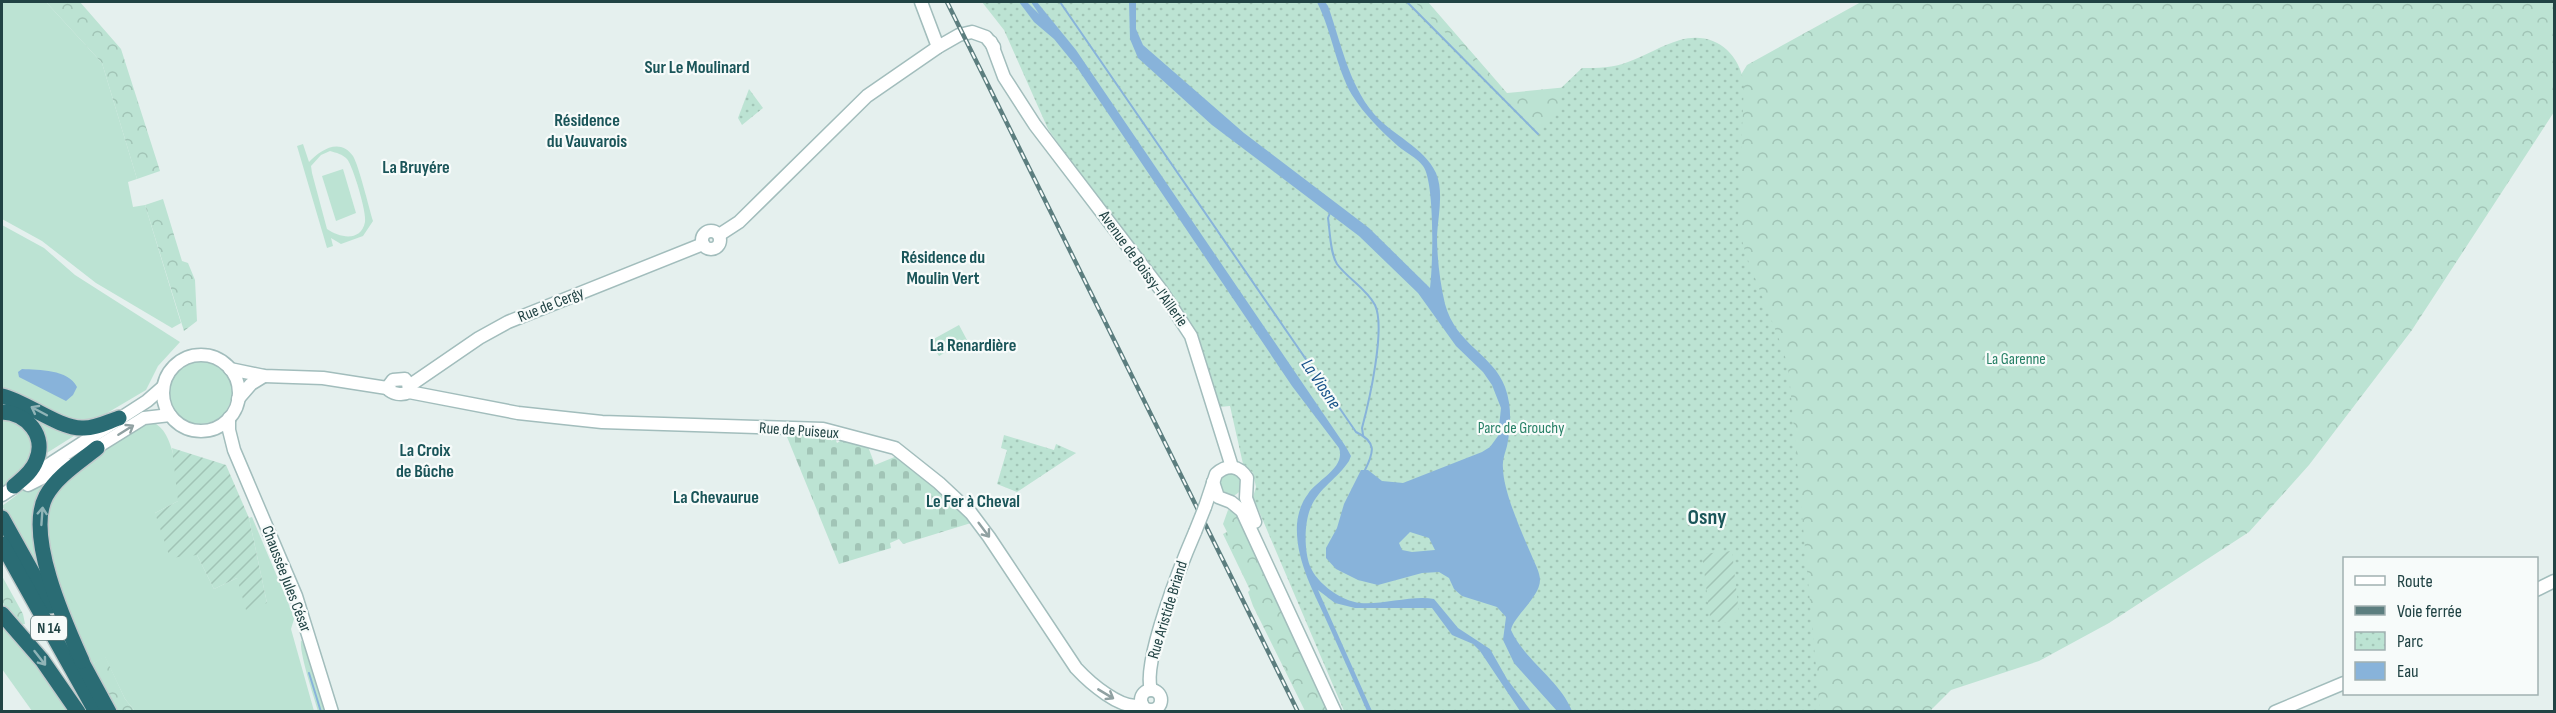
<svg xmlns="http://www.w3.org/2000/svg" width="2556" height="713" viewBox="0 0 2556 713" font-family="'Sofia Sans Condensed',sans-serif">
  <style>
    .grass { fill: #bce3d3; fill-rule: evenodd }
    .forest { fill: url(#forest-crowns) }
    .cemetery { fill: url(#cemetery-stones) }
    .park { fill: url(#park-dots) }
    .garden { fill: url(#garden-furrows) }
    .water { fill: #88b3da; fill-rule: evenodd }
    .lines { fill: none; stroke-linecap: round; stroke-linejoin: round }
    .stream { stroke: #88b3da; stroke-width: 2 }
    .secondary-casing { stroke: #a2bdbc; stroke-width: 15 }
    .highway-casing { stroke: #c1cacb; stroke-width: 18 }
    .secondary { stroke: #fff; stroke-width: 12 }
    .highway { stroke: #2a6c74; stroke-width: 15 }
    .rail-casing { stroke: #5c7e7f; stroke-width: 4.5 }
    .rail { stroke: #f7fbfa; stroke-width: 2; stroke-dasharray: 7; stroke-linecap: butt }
    .secondary-bridge-casing { stroke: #a2bdbc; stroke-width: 15; stroke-linecap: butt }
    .secondary-bridge { stroke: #fff; stroke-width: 12 }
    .oneway { stroke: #90b4b7 }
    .oneway2 { stroke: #90a1a2 }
    .labels { text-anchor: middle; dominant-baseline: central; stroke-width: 4.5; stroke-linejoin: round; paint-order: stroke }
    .shield { fill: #f7fbfa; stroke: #617a7b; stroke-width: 1.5 }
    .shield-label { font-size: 15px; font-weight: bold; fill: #214344 }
    .street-label { font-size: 16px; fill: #214344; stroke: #f7fbfa }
    .park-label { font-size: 16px; fill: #278066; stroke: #f7fbfa }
    .neighbourhood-label { font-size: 18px; font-weight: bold; fill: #1a5559; stroke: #f7fbfa }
    .water-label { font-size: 18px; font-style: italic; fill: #145088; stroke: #f7fbfa }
    .district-label { font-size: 22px; font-weight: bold; fill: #1a5559; stroke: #f7fbfa }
  </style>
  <defs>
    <pattern id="forest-crowns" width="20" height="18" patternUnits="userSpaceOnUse" patternTransform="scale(1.5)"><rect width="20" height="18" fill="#bce3d3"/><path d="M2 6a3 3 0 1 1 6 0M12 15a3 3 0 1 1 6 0" fill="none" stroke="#a1c4b6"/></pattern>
    <pattern id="cemetery-stones" width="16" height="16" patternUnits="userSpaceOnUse" patternTransform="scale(1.5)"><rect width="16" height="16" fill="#bce3d3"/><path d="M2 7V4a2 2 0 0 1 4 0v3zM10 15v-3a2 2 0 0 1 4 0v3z" fill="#a1c4b6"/></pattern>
    <pattern id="park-dots" width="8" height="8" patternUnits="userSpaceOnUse" patternTransform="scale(1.5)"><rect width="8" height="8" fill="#bce3d3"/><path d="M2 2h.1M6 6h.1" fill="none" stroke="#a1c4b6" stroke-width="1.8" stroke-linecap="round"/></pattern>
    <pattern id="garden-furrows" width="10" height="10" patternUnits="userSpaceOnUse" patternTransform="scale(1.5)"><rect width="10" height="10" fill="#bce3d3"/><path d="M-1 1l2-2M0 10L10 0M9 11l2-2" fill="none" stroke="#a1c4b6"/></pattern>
  </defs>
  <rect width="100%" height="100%" fill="#e5f0ee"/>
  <g class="grass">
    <polygon points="2,2 46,2 102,63 137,179 128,182 133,207 145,205 181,323 172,328 96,283 42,241 2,219"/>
    <path d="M303 144 309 162C320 150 340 137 353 156 359 166 369 208 373 221L363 236 341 244 331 238 333 246 327 248 297 146ZM330 151C337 153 342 154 347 159 353 166 367 213 365 222 361 242 340 238 327 229L312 173 311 166 321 155Z"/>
    <polygon points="343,169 356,213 336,221 322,176"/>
    <path d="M2 225 44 248 75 275 180 342 158 366 146 390 97 419C72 426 51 409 29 399 21 395 11 393 2 390Z"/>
    <polygon points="959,325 967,340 939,356 930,341"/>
    <circle cx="200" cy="392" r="32"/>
    <polygon points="2,399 77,434 42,456 43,440 2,408"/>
    <polygon points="2,417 15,420 30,434 33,450 29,463 2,487"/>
    <path d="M150 422C175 426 177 479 180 500L155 513 197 555 214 589 237 578 267 603 249 518 252 517 292 612 294 619 291 629 314 711H135L125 699 105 657 92 664C74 625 34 543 51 501 62 473 122 434 150 422Z"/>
    <circle cx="1230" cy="484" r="12"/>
    <polygon points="55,476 44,492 51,592 2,506 25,489"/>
    <polygon points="2,622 30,654 71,711 32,711 2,669"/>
    <path d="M301 640 304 644 325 711H318C314 697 299 653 301 640Z"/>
  </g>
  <g class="forest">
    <polygon points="46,2 80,2 121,49 160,171 137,179 102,63"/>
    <polygon points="1325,2 1428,2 1507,93 1599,84 1736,83 1747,65 1861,2 2554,2 2554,112 2412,330 2309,465 2249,532 2109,623 2039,661 1951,690 1930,711 1572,711"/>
    <polygon points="163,199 182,261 188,263 195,280 197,321 184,331 145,205"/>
    <polygon points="1228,510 1239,514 1327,711 1305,711 1253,606 1248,592 1250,590 1223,534 1227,532 1223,524"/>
    <polygon points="2,576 23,614 25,624 18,625 2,603"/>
    <polygon points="105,656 125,699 135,711 115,711 92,664"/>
  </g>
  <polygon class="cemetery" points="785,432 807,436 809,434 834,436 837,443 845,438 867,444 875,465 897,456 959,506 971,523 903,544 899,539 890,543 891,548 839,564"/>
  <g class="park">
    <path d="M982 2H1415L1538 126 1561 112 1560 89 1582 68C1598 68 1613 68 1628 62 1645 56 1662 45 1680 40 1712 31 1738 50 1744 83L1738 225 1746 255 1784 352 1789 374 1820 711H1344L1253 497 1256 487 1253 473 1243 464 1230 406 1219 407 1199 343 1048 129 1004 30Z"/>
    <polygon points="749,89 763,108 742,125 738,118"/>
    <polygon points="1004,435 1054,450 1056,444 1076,453 1017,492 997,484 1007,450 1001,448"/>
  </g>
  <g class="garden">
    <polygon points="172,448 226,465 249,518 267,603 246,610 237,578 214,589 197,555 170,558 155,513 178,501"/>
    <path d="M1732 551 1739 614C1731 624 1721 626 1710 617L1702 554Z"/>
  </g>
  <g class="water">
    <path d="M1019 2H1027L1039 14 1031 2H1037L1076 50 1346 447 1351 456 1349 461C1338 478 1319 488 1311 507 1304 522 1304 551 1310 566 1317 584 1342 601 1360 603 1383 605 1413 595 1434 599L1458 628 1490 649 1507 679 1531 711H1520L1480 651 1473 644 1452 635 1432 608H1355L1335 603 1318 590 1372 711H1367C1354 682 1341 653 1328 624 1314 592 1295 560 1297 524 1298 514 1301 503 1308 494 1317 480 1346 468 1339 448L1292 386 1076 66 1054 39 1034 22Z"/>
    <path d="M1129 2H1136V29L1143 45 1244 133 1369 228 1430 288C1433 265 1435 182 1423 166 1416 157 1406 153 1398 146 1381 131 1364 114 1352 95 1336 67 1332 32 1317 2H1325L1328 6C1341 42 1348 83 1374 114 1392 135 1424 147 1436 173 1444 192 1438 216 1437 236 1437 258 1440 283 1445 304 1456 345 1493 354 1505 387 1512 406 1511 427 1507 446 1505 453 1502 461 1503 468 1503 491 1522 533 1531 554 1534 562 1540 572 1540 580 1540 597 1513 617 1511 630 1525 661 1559 679 1572 711H1557L1514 663 1503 640 1506 617 1497 607 1462 596 1454 589 1449 578 1439 572 1422 573 1378 585 1358 580 1336 569 1326 558V548L1337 528 1344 504 1361 470H1368L1382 481 1403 483 1482 452 1490 447 1498 436 1501 408 1492 385 1483 372 1456 346 1418 293 1359 236 1212 125 1138 58 1130 39ZM1410 532 1429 538 1435 550 1412 552 1402 550 1399 543Z"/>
    <path d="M22 369C39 370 68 369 77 387L73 395 66 401 19 377 18 372Z"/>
  </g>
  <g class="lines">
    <g class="stream">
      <path d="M1060 2 1356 432C1377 442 1374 452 1365 470"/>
      <polyline points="1407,2 1538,134"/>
      <path d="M1330 213 1328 218C1330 231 1330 253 1337 264 1348 279 1366 288 1375 305 1386 328 1369 402 1362 428L1363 435"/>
      <polyline points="309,673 321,712"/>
    </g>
    <g class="secondary-casing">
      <g id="secondary">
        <polyline points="921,2 938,47"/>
        <polyline points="991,42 1004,77 1035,125 1161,290 1191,336 1232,467"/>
        <circle cx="711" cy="240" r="9"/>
        <polyline points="719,235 739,222 867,96 938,47 959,35 972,32 986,37 994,47"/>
        <circle cx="201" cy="393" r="38"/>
        <polyline points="230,369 264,376 323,378 387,388"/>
        <polyline points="409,386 479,338 508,322 703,244"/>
        <path d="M387 388C392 394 402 396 409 392L518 413 602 422 823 429 895 448 939 483 971 513 989 537 1076 668C1088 681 1123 713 1142 704"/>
        <polyline points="387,388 393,380 405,379 408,383 409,391"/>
        <polyline points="238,399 251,384 264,376"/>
        <polyline points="229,418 229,430 234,450 296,596 332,712"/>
        <polyline points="91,451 144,418 170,415"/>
        <polyline points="1213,482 1218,497 1231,502 1242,511 1335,712"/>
        <polyline points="28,485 68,465"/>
        <polyline points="2,495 147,401 163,387"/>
        <path d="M1205 507 1216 474C1227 464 1239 465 1247 478L1246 498 1255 522"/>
        <polyline points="2536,590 2554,581"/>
        <path d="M1151 690C1142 662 1182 562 1195 532"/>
        <circle cx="1151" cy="700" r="10"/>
        <polyline points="2275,712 2344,683"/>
      </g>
    </g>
    <g class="highway-casing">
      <g id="highway">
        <path d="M2 396C27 402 58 428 82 428 94 429 107 422 119 418"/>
        <path d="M2 412C27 413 47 436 36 461 32 472 22 479 14 486"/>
        <polyline points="2,518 51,606"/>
        <polyline points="2,544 96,712"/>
        <polyline points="2,614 42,660 78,712"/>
        <polyline points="77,653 109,712"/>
        <path d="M82 661C65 623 25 535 46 496 57 476 80 462 97 448"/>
      </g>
    </g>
    <use href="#secondary" class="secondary"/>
    <use href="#highway" class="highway"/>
    <g class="rail-casing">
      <polyline id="rail" points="947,2 1298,712"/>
    </g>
    <use href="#rail" class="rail"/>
    <g class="secondary-bridge-casing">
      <polyline id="secondary-bridge" points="1195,532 1205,507"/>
    </g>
    <use href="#secondary-bridge" class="secondary-bridge"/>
  </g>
  <defs><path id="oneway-shaft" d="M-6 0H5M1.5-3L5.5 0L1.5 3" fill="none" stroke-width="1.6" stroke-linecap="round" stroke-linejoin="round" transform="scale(1.5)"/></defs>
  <g class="oneway">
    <use href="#oneway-shaft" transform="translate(39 411) rotate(-152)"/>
    <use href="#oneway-shaft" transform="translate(42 516) rotate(-86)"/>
    <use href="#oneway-shaft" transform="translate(40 658) rotate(52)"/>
  </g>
  <g class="oneway2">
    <use href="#oneway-shaft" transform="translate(126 430) rotate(-32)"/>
    <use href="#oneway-shaft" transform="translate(984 530) rotate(53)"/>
    <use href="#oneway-shaft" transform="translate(1106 694) rotate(31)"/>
  </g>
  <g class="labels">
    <rect class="shield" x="31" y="616" width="36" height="24" rx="4.5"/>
    <g class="shield-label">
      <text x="49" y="628">N 14</text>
    </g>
    <g class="street-label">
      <text transform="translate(1143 269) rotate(54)">Avenue de Boissy-l'Aillerie</text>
      <text transform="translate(551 305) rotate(-22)">Rue de Cergy</text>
      <text transform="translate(799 431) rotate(4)">Rue de Puiseux</text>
      <text transform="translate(286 579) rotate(69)">Chaussée Jules César</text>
      <text transform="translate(1168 610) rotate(-73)">Rue Aristide Briand</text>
    </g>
    <g class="park-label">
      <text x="2016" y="359">La Garenne</text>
      <text x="1521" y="428">Parc de Grouchy</text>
    </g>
    <g class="neighbourhood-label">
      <text x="697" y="67">Sur Le Moulinard</text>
      <text x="587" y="120">Résidence<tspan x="587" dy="21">du Vauvarois</tspan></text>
      <text x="416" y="167">La Bruyére</text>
      <text x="943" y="257">Résidence du<tspan x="943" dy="21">Moulin Vert</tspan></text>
      <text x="973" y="345">La Renardière</text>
      <text x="425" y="450">La Croix<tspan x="425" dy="21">de Bûche</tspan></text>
      <text x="716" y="497">La Chevaurue</text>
      <text x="973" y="501">Le Fer à Cheval</text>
    </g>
    <g class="water-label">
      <text transform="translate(1321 384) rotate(56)">La Viosne</text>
    </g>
    <g class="district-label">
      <text x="1707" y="517">Osny</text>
    </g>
  </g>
  <rect width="2556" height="713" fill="none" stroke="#214344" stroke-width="6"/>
  <rect x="2343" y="557" width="195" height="138" fill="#f7fbfa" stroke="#a1b1b1" stroke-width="1.5"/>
  <rect x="2355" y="576" width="30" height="9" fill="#ffffff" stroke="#a1b1b1" stroke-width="1.5"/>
  <text x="2397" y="587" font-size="18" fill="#214344">Route</text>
  <rect x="2355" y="606" width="30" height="9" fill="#5c7e7f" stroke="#a1b1b1" stroke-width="1.5"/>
  <text x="2397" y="617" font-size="18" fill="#214344">Voie ferrée</text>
  <rect x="2355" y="632" width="30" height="18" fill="url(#park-dots)" stroke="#a1b1b1" stroke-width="1.5"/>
  <text x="2397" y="647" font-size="18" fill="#214344">Parc</text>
  <rect x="2355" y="662" width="30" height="18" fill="#88b3da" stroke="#a1b1b1" stroke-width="1.5"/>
  <text x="2397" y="677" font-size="18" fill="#214344">Eau</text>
</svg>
